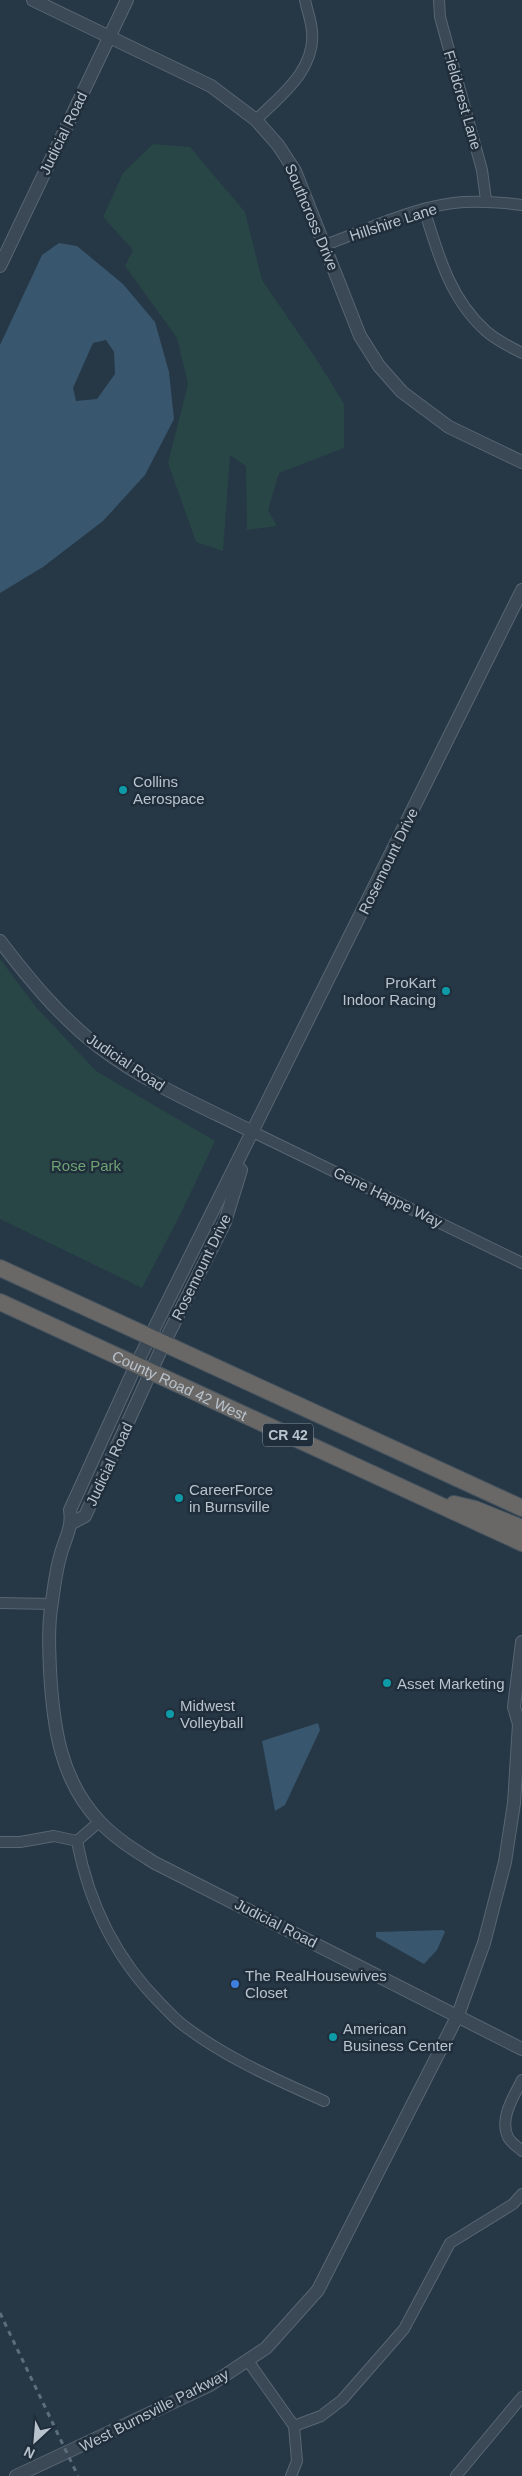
<svg xmlns="http://www.w3.org/2000/svg" width="522" height="2476" viewBox="0 0 522 2476" font-family="Arial,sans-serif">
  <style>
    .green { fill: #284646 }
    .water { fill: #38566d; fill-rule: evenodd }
    .lines { fill: none; stroke-linecap: round; stroke-linejoin: round }
    .minor-casing { stroke: #596672; stroke-width: 12 }
    .tertiary-casing { stroke: #596672; stroke-width: 14 }
    .trunk-casing { stroke: #45535f; stroke-width: 18 }
    .minor { stroke: #3a4955; stroke-width: 10 }
    .tertiary { stroke: #3a4955; stroke-width: 12 }
    .trunk { stroke: #6a6866; stroke-width: 16 }
    .rail { stroke: #5c6d7c; stroke-width: 3; stroke-dasharray: 5 5; stroke-linecap: butt }
    .culture-dot { fill: #0f9aa8; stroke: #1f2e3a; stroke-width: 2 }
    .shop-dot { fill: #3f7fe0; stroke: #1f2e3a; stroke-width: 2 }
    .labels { text-anchor: middle; dominant-baseline: central; stroke-width: 5; stroke-linejoin: round; paint-order: stroke }
    .shield { fill: #1f2e3a; stroke: #8a96a2; stroke-width: 1 }
    .shield-label { font-size: 14px; font-weight: bold; fill: #b8c3ce }
    .street-label { font-size: 15px; fill: #b8c3ce; stroke: #1f2e3a }
    .poi-label { font-size: 15px; fill: #b8c3ce; stroke: #1f2e3a; text-anchor: start }
    .park-label { font-size: 15px; fill: #6ea173; stroke: #1f2e3a }
  </style>
  <rect width="100%" height="100%" fill="#263746"/>
  <g class="green">
    <polygon points="153,144 190,147 245,212 262,280 319,363 344,404 344,448 279,473 268,510 277,526 247,530 246,466 230,455 223,551 196,542 168,463 188,384 177,338 125,266 133,250 103,217 123,173"/>
    <polygon points="0,959 36,1007 96,1071 215,1141 182,1211 142,1288 0,1219"/>
  </g>
  <g class="water">
    <path d="M59 243 77 246 123 284 155 322 169 372 174 419 145 475 103 521 43 567 0 593V345L42 255ZM106 340 114 352 115 374 97 399 76 401 73 388 93 343Z"/>
    <polygon points="318,1723 320,1730 285,1805 275,1811 262,1741"/>
    <polygon points="443,1930 445,1932 437,1950 424,1964 376,1937 376,1932"/>
  </g>
  <g class="lines">
    <g class="minor-casing">
      <g id="minor">
        <polyline points="439,0 440,17 482,170 486,200"/>
        <path d="M256 120C280 96 316 70 312 31 311 20 307 10 305 0"/>
        <path d="M424 209C438 254 450 299 486 331 496 340 510 347 522 353"/>
        <path d="M325 245C366 230 409 209 453 203 476 200 499 202 522 205"/>
        <polyline points="253,1132 522,1263"/>
        <polyline points="0,1603 52,1604"/>
        <path d="M99 1822 77 1841C89 1904 116 1959 161 2004 168 2011 175 2019 183 2025 226 2058 275 2079 324 2101"/>
        <polyline points="0,1842 20,1842 54,1836 77,1841"/>
        <path d="M522 2080C514 2096 499 2118 508 2137 510 2142 518 2147 522 2151"/>
        <polyline points="248,2361 294,2426 297,2461 291,2476"/>
        <polyline points="294,2426 321,2416 342,2400 404,2329 450,2243 513,2204 522,2194"/>
        <polyline points="456,2476 522,2397"/>
      </g>
    </g>
    <g class="tertiary-casing">
      <g id="tertiary">
        <polyline points="33,0 211,86 256,120 278,145 295,171 360,336 379,366 402,392 449,427 522,462"/>
        <polyline points="0,266 127,0"/>
        <path d="M522 590 136 1365 70 1510C73 1528 64 1540 60 1557 56 1571 54 1587 52 1602 48 1624 49 1648 50 1670 53 1726 60 1780 100 1822 116 1839 136 1851 155 1863L522 2049"/>
        <path d="M0 941C29 979 60 1017 99 1047 146 1083 201 1106 253 1132"/>
        <polyline points="72,1523 85,1516 164,1343 225,1222 241,1170"/>
        <polyline points="16,2476 210,2385 266,2348 318,2290 458,2015 484,1943 505,1862 514,1803 519,1724 514,1707 522,1642"/>
      </g>
    </g>
    <g class="trunk-casing">
      <g id="trunk">
        <polyline points="0,1268 522,1508"/>
        <path id="s1" d="M0 1302 522 1543"/>
        <polyline points="454,1504 475,1509 522,1528"/>
      </g>
    </g>
    <use href="#minor" class="minor"/>
    <use href="#tertiary" class="tertiary"/>
    <use href="#trunk" class="trunk"/>
    <polyline class="rail" points="0,2313 78,2476"/>
  </g>
  <g class="culture-dot">
    <circle cx="123" cy="790" r="5"/>
    <circle cx="446" cy="991" r="5"/>
    <circle cx="179" cy="1498" r="5"/>
    <circle cx="387" cy="1683" r="5"/>
    <circle cx="170" cy="1714" r="5"/>
    <circle cx="333" cy="2037" r="5"/>
  </g>
  <circle class="shop-dot" cx="235" cy="1984" r="5"/>
  <g class="labels">
    <rect class="shield" x="263" y="1423.5" width="50" height="23" rx="4"/>
    <g class="shield-label">
      <text x="288" y="1435">CR 42</text>
    </g>
    <g class="street-label">
      <text transform="translate(463 100) rotate(74)">Fieldcrest Lane</text>
      <text transform="translate(63 133) rotate(-64)">Judicial Road</text>
      <text transform="translate(312 217) rotate(67)">Southcross Drive</text>
      <text transform="translate(393 222) rotate(-18)">Hillshire Lane</text>
      <text transform="translate(388 861) rotate(-64)">Rosemount Drive</text>
      <text transform="translate(126 1062) rotate(34)">Judicial Road</text>
      <text transform="translate(388 1197) rotate(26)">Gene Happe Way</text>
      <text transform="translate(201 1267) rotate(-64)">Rosemount Drive</text>
      <text stroke="none"><textPath href="#s1" startOffset="198">County Road 42 West</textPath></text>
      <text transform="translate(109 1464) rotate(-65)">Judicial Road</text>
      <text transform="translate(276 1923) rotate(27)">Judicial Road</text>
      <text transform="translate(154 2410) rotate(-27)">West Burnsville Parkway</text>
    </g>
    <g class="poi-label">
      <text x="133" y="781">Collins<tspan x="133" dy="17">Aerospace</tspan></text>
      <text x="436" y="982" text-anchor="end">ProKart<tspan x="436" dy="17">Indoor Racing</tspan></text>
      <text x="189" y="1489">CareerForce<tspan x="189" dy="17">in Burnsville</tspan></text>
      <text x="397" y="1683">Asset Marketing</text>
      <text x="180" y="1705">Midwest<tspan x="180" dy="17">Volleyball</tspan></text>
      <text x="245" y="1975">The RealHousewives<tspan x="245" dy="17">Closet</tspan></text>
      <text x="343" y="2028">American<tspan x="343" dy="17">Business Center</tspan></text>
    </g>
    <g class="park-label">
      <text x="86" y="1165">Rose Park</text>
    </g>
  </g>
  <g transform="translate(35 2441) rotate(206)" stroke="#1f2e3a" stroke-width="4" paint-order="stroke">
  <path d="M0-4L9 19L0 12L-9 19Z" fill="#b8c3ce"/>
  <text y="-8" font-size="14" font-weight="bold" text-anchor="middle" fill="#b8c3ce">N</text>
  </g>
</svg>
